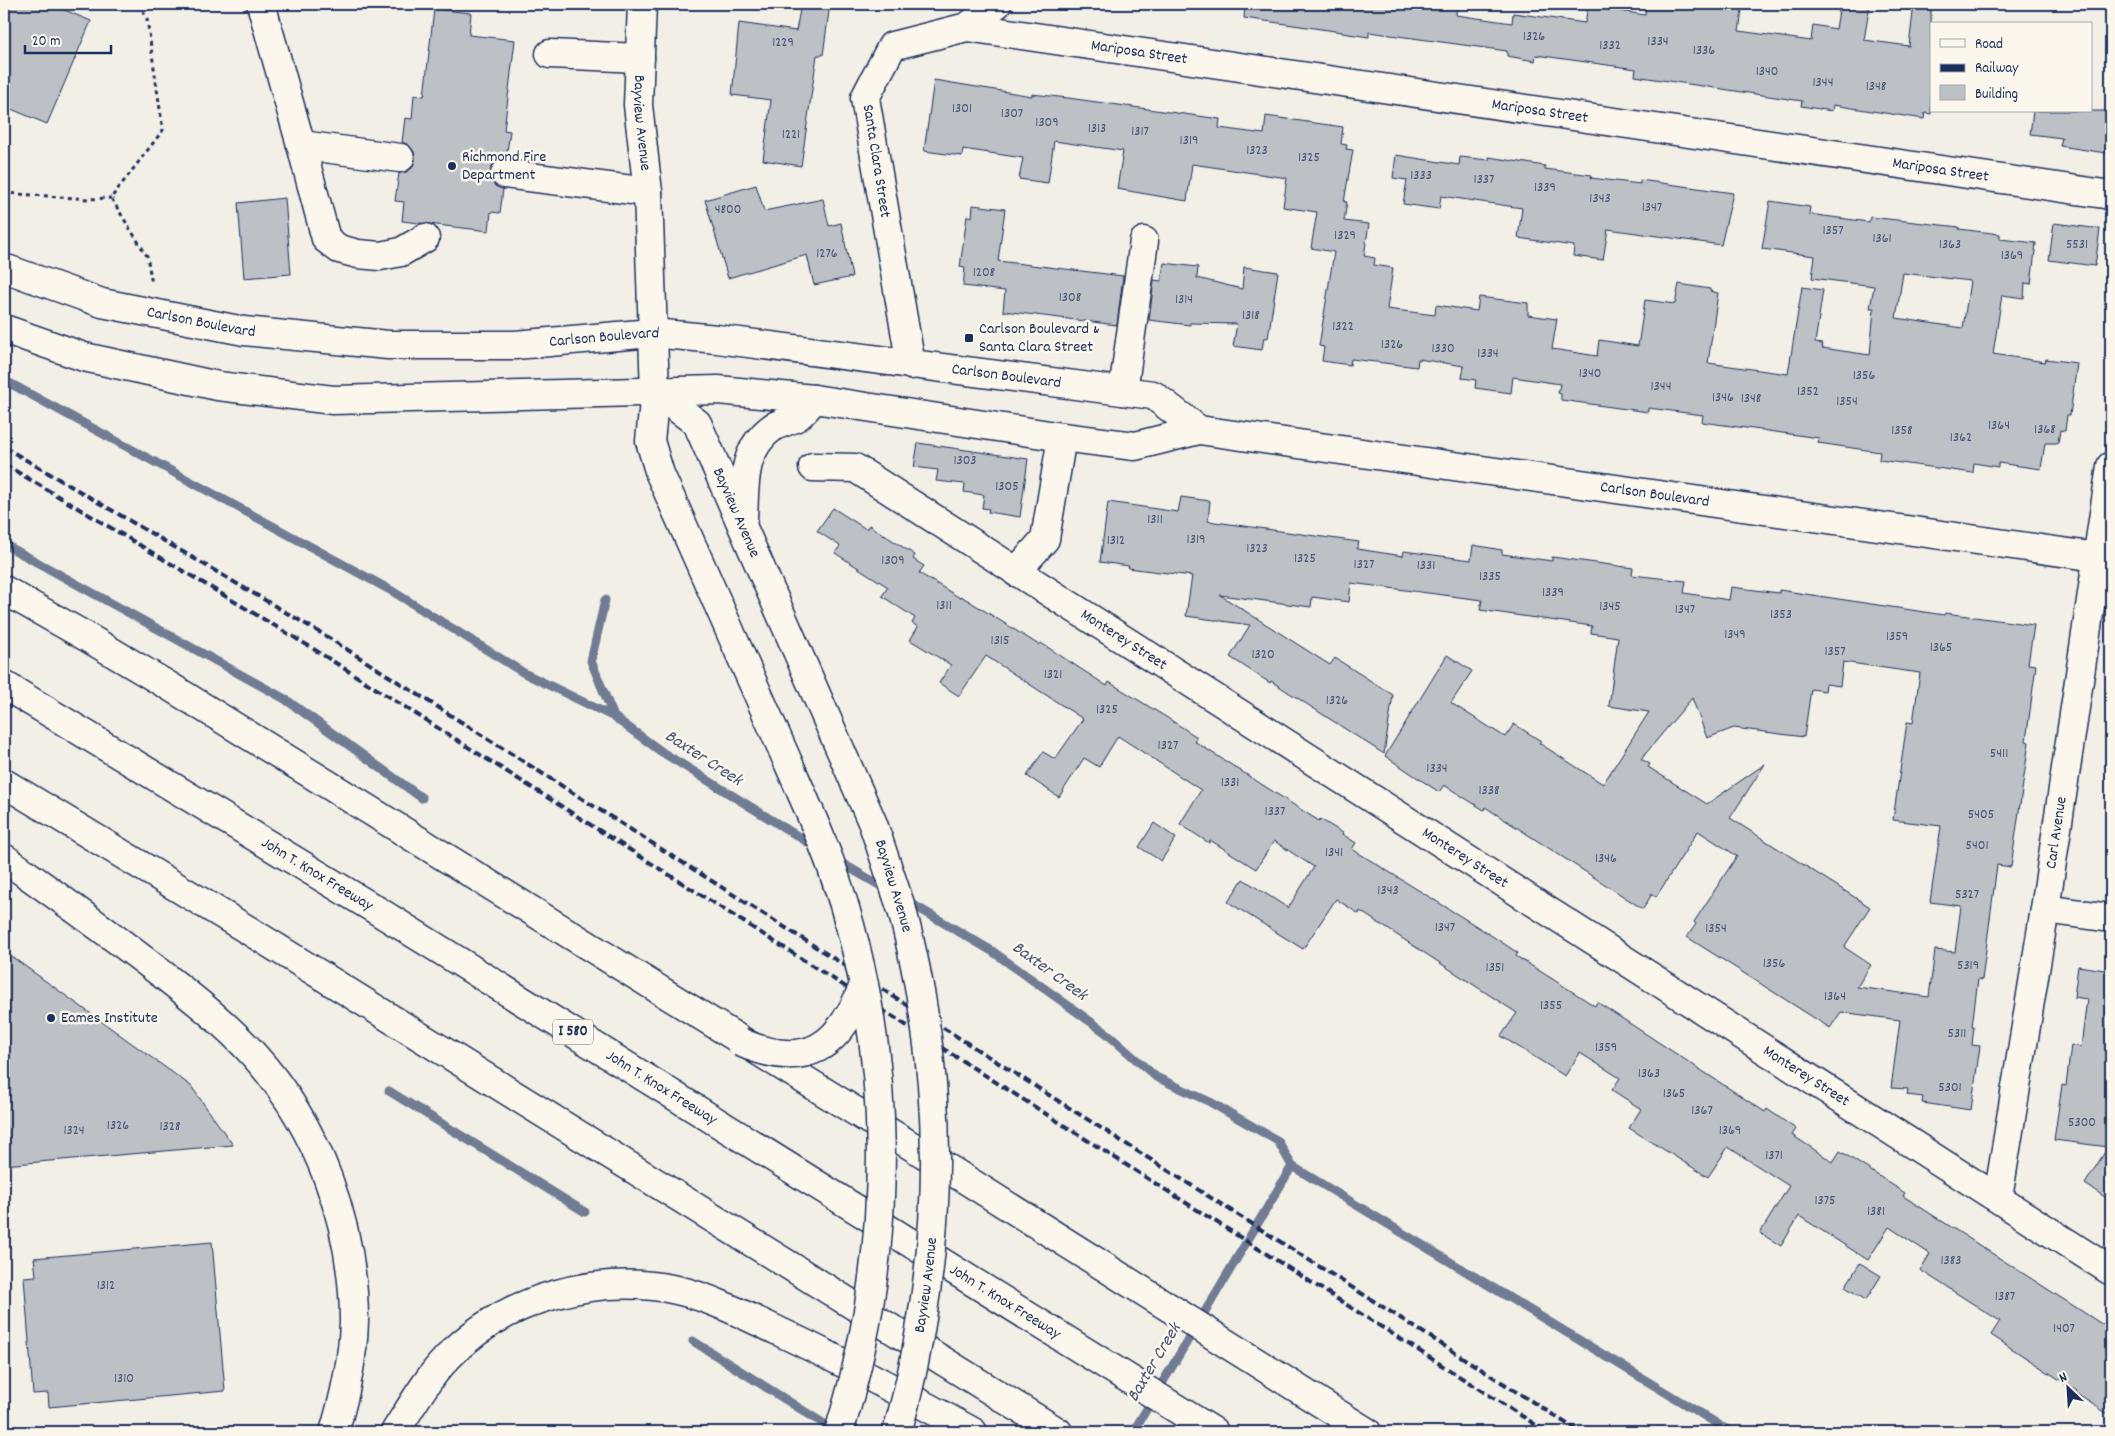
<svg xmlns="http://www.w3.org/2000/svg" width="2115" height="1436" viewBox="0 0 2115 1436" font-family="Dekko,sans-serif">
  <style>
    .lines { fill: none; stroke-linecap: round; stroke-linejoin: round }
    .stream { stroke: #707b93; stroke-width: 9 }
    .building { fill: #bdc0c4; stroke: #1b2f5e; fill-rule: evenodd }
    .minor-casing { stroke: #1b2f5e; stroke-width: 31 }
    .major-casing { stroke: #1b2f5e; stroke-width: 31 }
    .highway-casing { stroke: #1b2f5e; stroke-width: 31 }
    .path { stroke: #1b2f5e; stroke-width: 3; stroke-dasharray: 4 4; stroke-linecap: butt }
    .minor { stroke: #fbf7ec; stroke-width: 28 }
    .major { stroke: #fbf7ec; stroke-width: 28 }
    .highway { stroke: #fbf7ec; stroke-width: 28 }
    .rail { stroke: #1b2f5e; stroke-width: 4; stroke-dasharray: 8 4; stroke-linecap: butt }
    .minor-bridge-casing { stroke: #1b2f5e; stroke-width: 31; stroke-linecap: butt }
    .highway-bridge-casing { stroke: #1b2f5e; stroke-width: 31; stroke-linecap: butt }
    .minor-bridge { stroke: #fbf7ec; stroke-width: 28 }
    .highway-bridge { stroke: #fbf7ec; stroke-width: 28 }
    .poi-dot { fill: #1b2f5e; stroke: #fbf7ec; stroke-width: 2 }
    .labels { text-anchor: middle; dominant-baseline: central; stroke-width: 5; stroke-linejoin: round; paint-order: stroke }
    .number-label { font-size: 14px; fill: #445378 }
    .shield { fill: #fbf7ec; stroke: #5e6b89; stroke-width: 1 }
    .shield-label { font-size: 15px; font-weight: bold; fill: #1b2f5e }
    .street-label { font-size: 16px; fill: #1b2f5e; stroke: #fbf7ec }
    .poi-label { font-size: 16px; fill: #1b2f5e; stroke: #fbf7ec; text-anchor: start }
    .water-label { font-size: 18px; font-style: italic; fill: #465579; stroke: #fbf7ec }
  </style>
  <rect width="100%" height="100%" fill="#f2efe6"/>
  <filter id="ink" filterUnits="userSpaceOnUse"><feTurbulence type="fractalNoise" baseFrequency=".02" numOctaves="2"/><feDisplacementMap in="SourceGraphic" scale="10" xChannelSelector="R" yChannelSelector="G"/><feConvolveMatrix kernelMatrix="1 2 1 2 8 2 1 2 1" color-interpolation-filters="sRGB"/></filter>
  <g filter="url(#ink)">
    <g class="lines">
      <g class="stream">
        <polyline points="4,380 392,591 524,673 614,717"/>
        <polyline points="4,544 285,699 422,798"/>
        <polyline points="605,600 591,661 614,717 662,752 817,848"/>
        <polyline points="836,860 888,890"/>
        <polyline points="905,900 992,951 1105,1032 1156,1077 1210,1102 1278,1141 1292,1166 1133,1432"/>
        <polyline points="389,1091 585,1212"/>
        <polyline points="1292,1166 1731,1432"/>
        <polyline points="693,1341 837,1432"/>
      </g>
    </g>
    <g class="building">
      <polygon points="4,4 50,4 91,21 47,124 4,106"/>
      <polygon points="801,4 830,4 823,55 817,55 801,166 763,160 771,100 732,95 739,23 796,31"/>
      <polygon points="1245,4 1457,4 1456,15 1512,23 1513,13 1585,23 1588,6 1645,15 1646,4 1743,4 1739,31 1811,41 1813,25 1836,29 1840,4 1870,4 1864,40 1909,46 1914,4 1931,4 1931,114 1925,113 1924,119 1833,105 1832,111 1801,106 1802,101 1635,76 1636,69 1536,55 1535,61 1507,56 1507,51 1369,32 1369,37 1342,33 1342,32 1244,18"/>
      <polygon points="434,9 471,13 469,35 515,40 504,130 510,131 506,158 499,160 493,164 490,173 491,180 495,186 503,189 500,213 491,212 489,231 402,221 404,202 395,201 399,173 406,172 412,168 415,161 414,152 409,145 402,142 405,118 412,119 414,95 424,96"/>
      <path d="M934 80 1032 96V94L1068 98 1220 119 1219 128 1264 134 1266 116 1343 127 1341 144 1347 145 1346 149 1353 150 1344 202H1347L1344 221 1369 224 1364 256 1375 258 1374 265 1393 268 1387 309 1435 315 1436 305 1477 311 1479 297 1528 303V315L1557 319 1552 349 1597 356 1599 340 1638 346 1645 300 1675 304 1679 284 1710 289V291L1718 293 1708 363 1788 374 1802 287 1823 290 1815 343 1823 344 1822 348 1870 355 1874 308H1870L1874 286 1812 278 1815 256 1762 249 1770 201 1810 207 1809 214 1869 222 1870 217 1959 227V229L2000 234V239L2036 243 2031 284 2025 283 2024 298 2002 295 1993 354 2045 362 2046 359 2077 363 2070 415H2067L2065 431 2060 430 2058 443H2045L2041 469 1998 463V467L1974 463 1973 473 1879 460 1880 452 1818 443 1819 438 1702 422 1703 415 1648 408V412L1561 400V394L1558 393 1560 384 1513 377 1511 393 1475 388 1476 380 1462 378 1464 366 1418 359 1417 367 1351 359 1350 365 1322 361 1324 347 1319 346 1334 252 1311 248 1317 212 1283 207 1287 178 1192 164 1187 201 1117 189 1123 151 1054 141 1048 183 1019 179 1023 158 963 149 962 156 924 151ZM1903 273 1970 281 1963 328 1896 318Z"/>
      <polygon points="2033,111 2111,111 2106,153 2060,146 2062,138 2030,134"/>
      <polygon points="1396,155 1459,165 1460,157 1489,160 1489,157 1545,166 1545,169 1592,175 1591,178 1640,184 1640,180 1733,193 1721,245 1608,229 1603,260 1573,256 1574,246 1518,238 1522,208 1441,196 1439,209 1403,204 1407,180 1393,178"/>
      <polygon points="756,185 764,211 823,199 829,226 841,223 852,277 814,285 807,255 728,278 705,200"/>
      <polygon points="285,198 291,274 244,278 238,203"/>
      <polygon points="973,205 1005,209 998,261 1123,276 1117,325 1003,311 1005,291 963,286 965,268 960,267 967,216 972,217"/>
      <polygon points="2054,223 2100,229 2095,266 2049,260"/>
      <polygon points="1164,263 1198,267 1197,278 1242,289 1244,267 1278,272 1268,338 1264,337 1262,350 1233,346 1237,324 1190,323 1190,325 1149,320 1154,280 1161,281"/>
      <polygon points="918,443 1028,459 1020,517 988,512 989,509 982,508 984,495 964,492 965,484 936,481 938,470 914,467"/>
      <path d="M1181 497 1210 501 1208 521 1359 542 1357 549 1403 556 1404 551 1471 560 1473 545 1502 550V554L1552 561V557L1633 568 1632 575 1686 581 1684 593 1729 600 1731 587 1779 593V590L1944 615 1945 613 2034 625 2028 664 2036 665 2026 741 2029 742 2011 867 1997 865 1982 980 1978 979 1972 1026H1974L1972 1045 1980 1046 1971 1110 1922 1103 1923 1097 1907 1095 1908 1089 1891 1088 1900 1020 1841 1012 1830 1028 1687 937 1696 924 1694 922 1737 856 1698 831 1656 897 1652 894 1643 909 1485 807 1484 810 1444 785 1439 792 1385 756 1447 655 1472 671 1451 703 1505 737 1514 724 1541 741 1539 743 1603 784 1649 712 1609 706 1618 637 1591 633 1592 626 1480 610 1482 600 1351 583 1349 602 1312 597 1311 607 1220 595 1330 665 1335 658 1393 695 1384 754 1271 681 1270 683 1230 657 1250 625 1186 616 1192 576 1128 568 1129 566 1100 562 1108 502 1178 512ZM1843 662 1920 673 1913 723 1907 722 1893 820 1941 826 1930 902 1961 906 1955 952 1935 950 1929 997 1857 987 1871 965 1844 947 1870 907 1730 818 1765 764 1707 804 1648 767 1650 764 1641 759 1692 698 1707 738 1734 728 1804 737 1811 689 1825 691 1826 684 1840 686Z"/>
      <polygon points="833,508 866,529 869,525 915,555 913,559 924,566 919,573 960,598 961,596 1039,645 1041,643 1107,686 1109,682 1166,717 1197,737 1194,741 1319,821 1320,819 1343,833 1342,834 1356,843 1352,849 1486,932 1518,953 1516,956 1595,1006 1597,1002 1765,1112 1767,1109 1796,1129 1792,1135 1833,1162 1840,1151 1905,1193 1903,1196 2111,1330 2111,1416 2075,1393 2077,1391 1991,1335 2000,1321 1920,1270 1930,1254 1889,1227 1868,1260 1799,1216 1781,1246 1760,1233 1789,1186 1728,1147 1708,1177 1629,1128 1641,1109 1612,1090 1620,1078 1580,1053 1565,1076 1501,1036 1517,1013 1360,911 1359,914 1336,899 1303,949 1228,902 1243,879 1288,908 1314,867 1274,841 1256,869 1210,840 1209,843 1180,824 1201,790 1118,736 1099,767 1084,758 1059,797 1027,776 1043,752 1055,759 1083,719 986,656 959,696 939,683 951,665 910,640 918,627 912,623 915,618 882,596 888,587 835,553 840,546 817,531"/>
      <polygon points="1154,823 1176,838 1161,861 1139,847"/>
      <polygon points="4,951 191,1086 233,1145 4,1165"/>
      <polygon points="2078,966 2111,971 2111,1201 2085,1184 2108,1147 2054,1140 2062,1085 2066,1086 2071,1045 2081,1047 2087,999 2074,997"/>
      <polygon points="212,1242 225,1391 49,1407 48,1393 33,1394 24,1277 36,1276 34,1258"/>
      <polygon points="1860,1263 1881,1276 1866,1300 1845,1287"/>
    </g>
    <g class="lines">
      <g class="minor-casing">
        <g id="minor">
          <polyline points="261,4 301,145 400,158"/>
          <path id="s1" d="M642 4 638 105 648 192 655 392 650 441 660 474 694 550"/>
          <path id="s2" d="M967 27 2111 195"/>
          <polyline points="550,54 640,58"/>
          <polyline points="301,145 326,239 339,249 358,254 380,256 401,252 425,238"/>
          <polyline points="505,174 648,192"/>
          <polyline points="911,365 865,98 892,46 967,27 997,4"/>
          <polyline points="1123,391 1144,241"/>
          <path id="s3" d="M655 392 697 423 873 824 902 910"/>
          <path id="s4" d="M813 467 855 468 2111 1271"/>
          <path d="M743 519C745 485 741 450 773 427 781 422 791 421 798 416 804 412 809 405 814 399"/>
          <polyline points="1016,572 1045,539 1062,437"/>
          <polyline points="2045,909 2111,918"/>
          <path id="s5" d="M1998 1198 2045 909 2111 466"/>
        </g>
      </g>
      <g class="major-casing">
        <g id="major">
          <path id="s6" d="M4 268 102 303 244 331 388 345H515L652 333 717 339 1153 395 1199 430"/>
          <path id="s7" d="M4 329 84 357 218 386 333 400 718 390 814 399 1062 437 1135 446 1199 430 2111 559"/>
        </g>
      </g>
      <g class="highway-casing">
        <g id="highway">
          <polyline points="4,590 85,636 169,686 968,1181 1367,1432"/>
          <path id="s8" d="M4 685 373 908 1214 1432"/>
          <polyline points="4,783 248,930 1058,1432"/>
          <path d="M4 858C57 896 111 934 162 974 194 999 226 1024 253 1054 318 1125 354 1225 354 1321 353 1358 345 1396 334 1432"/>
          <path d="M395 1432C411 1407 426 1380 447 1358 504 1298 596 1273 677 1290 712 1298 746 1316 778 1331 844 1362 909 1397 973 1432"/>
        </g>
      </g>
      <g class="path">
        <polyline points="139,4 147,19 163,130 111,198 147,256 152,284"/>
        <polyline points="4,193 89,199 111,198"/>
      </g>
      <use href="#minor" class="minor"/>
      <use href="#major" class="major"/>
      <use href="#highway" class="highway"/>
      <g class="rail">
        <polyline points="4,447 321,633 1580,1432"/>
        <polyline points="4,464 312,648 1547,1432"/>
      </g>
      <g class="minor-bridge-casing">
        <g id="minor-bridge">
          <path d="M694 550C723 615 751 679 780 744 798 785 817 826 832 868 896 1050 896 1249 839 1432"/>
          <path id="s9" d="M897 1432C908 1395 916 1356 922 1318 945 1179 938 1046 902 910"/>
        </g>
      </g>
      <g class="highway-bridge-casing">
        <path id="highway-bridge" d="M740 1042C806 1071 839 1048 864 985"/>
      </g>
      <use href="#minor-bridge" class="minor-bridge"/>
      <use href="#highway-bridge" class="highway-bridge"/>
    </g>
  </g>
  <g class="poi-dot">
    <circle cx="452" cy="166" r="5"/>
    <rect x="964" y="333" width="10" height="10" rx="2.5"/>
    <circle cx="51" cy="1018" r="5"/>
  </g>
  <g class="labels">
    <g class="number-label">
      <text x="1534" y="37">1326</text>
      <text x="1658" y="42">1334</text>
      <text x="783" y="43">1229</text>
      <text x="1610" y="46">1332</text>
      <text x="1704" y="51">1336</text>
      <text x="1767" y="72">1340</text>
      <text x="1823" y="83">1344</text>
      <text x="1876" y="87">1348</text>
      <text x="962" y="109">1301</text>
      <text x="1012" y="114">1307</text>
      <text x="1047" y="123">1309</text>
      <text x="1097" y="129">1313</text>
      <text x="1140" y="132">1317</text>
      <text x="791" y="135">1221</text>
      <text x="1189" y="141">1319</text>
      <text x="1257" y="151">1323</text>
      <text x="1309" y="158">1325</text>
      <text x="1421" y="176">1333</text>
      <text x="1484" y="180">1337</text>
      <text x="1545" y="188">1339</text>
      <text x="1600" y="199">1343</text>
      <text x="1652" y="208">1347</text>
      <text x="728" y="210">4800</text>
      <text x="1833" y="231">1357</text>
      <text x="1345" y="236">1329</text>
      <text x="1882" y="239">1361</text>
      <text x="1950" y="245">1363</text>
      <text x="2077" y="245">5531</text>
      <text x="827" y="254">1276</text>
      <text x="2012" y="256">1369</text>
      <text x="984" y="273">1208</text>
      <text x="1070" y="298">1308</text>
      <text x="1184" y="300">1314</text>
      <text x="1251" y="316">1318</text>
      <text x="1343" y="327">1322</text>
      <text x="1392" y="345">1326</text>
      <text x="1443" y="349">1330</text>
      <text x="1488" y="354">1334</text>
      <text x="1590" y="374">1340</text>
      <text x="1864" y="376">1356</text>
      <text x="1661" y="387">1344</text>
      <text x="1808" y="392">1352</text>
      <text x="1723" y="398">1346</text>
      <text x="1751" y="399">1348</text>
      <text x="1847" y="402">1354</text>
      <text x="1999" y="426">1364</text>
      <text x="2045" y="430">1368</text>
      <text x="1902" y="431">1358</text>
      <text x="1961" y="438">1362</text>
      <text x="965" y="461">1303</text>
      <text x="1007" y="487">1305</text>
      <text x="1155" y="520">1311</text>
      <text x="1196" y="540">1319</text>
      <text x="1116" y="541">1312</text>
      <text x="1257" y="549">1323</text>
      <text x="1305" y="559">1325</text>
      <text x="893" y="561">1309</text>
      <text x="1364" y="565">1327</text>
      <text x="1426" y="566">1331</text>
      <text x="1490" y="577">1335</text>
      <text x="1553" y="593">1339</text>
      <text x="944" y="606">1311</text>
      <text x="1610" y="607">1345</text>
      <text x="1685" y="610">1347</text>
      <text x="1781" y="615">1353</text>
      <text x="1735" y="635">1349</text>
      <text x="1897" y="637">1359</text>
      <text x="1000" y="641">1315</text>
      <text x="1941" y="648">1365</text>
      <text x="1835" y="652">1357</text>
      <text x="1263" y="655">1320</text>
      <text x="1053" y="675">1321</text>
      <text x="1337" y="701">1326</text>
      <text x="1107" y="710">1325</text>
      <text x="1168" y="746">1327</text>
      <text x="1999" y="754">5411</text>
      <text x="1437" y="769">1334</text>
      <text x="1230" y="783">1331</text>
      <text x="1489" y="791">1338</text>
      <text x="1275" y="812">1337</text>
      <text x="1981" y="815">5405</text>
      <text x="1977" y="846">5401</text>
      <text x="1334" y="853">1341</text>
      <text x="1606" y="859">1346</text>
      <text x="1388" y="891">1343</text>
      <text x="1967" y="895">5327</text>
      <text x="1445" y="928">1347</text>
      <text x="1716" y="929">1354</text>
      <text x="1774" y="964">1356</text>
      <text x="1968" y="966">5319</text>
      <text x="1495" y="968">1351</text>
      <text x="1835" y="997">1364</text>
      <text x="1551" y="1006">1355</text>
      <text x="1957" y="1034">5311</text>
      <text x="1606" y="1048">1359</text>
      <text x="1649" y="1074">1363</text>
      <text x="1950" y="1088">5301</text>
      <text x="1674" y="1094">1365</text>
      <text x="1702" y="1111">1367</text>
      <text x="2082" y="1123">5300</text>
      <text x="118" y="1126">1326</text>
      <text x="170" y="1127">1328</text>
      <text x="74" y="1131">1324</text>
      <text x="1730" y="1131">1369</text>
      <text x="1774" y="1156">1371</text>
      <text x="1825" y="1201">1375</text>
      <text x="1876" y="1212">1381</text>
      <text x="1951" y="1261">1383</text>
      <text x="106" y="1286">1312</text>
      <text x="2005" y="1297">1387</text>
      <text x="2064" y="1329">1407</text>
      <text x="124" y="1379">1310</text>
    </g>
    <rect class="shield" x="553" y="1019.5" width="40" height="25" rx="4"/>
    <g class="shield-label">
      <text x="573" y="1032">I 580</text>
    </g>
    <g class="street-label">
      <text stroke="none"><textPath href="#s2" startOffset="174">Mariposa Street</textPath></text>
      <text stroke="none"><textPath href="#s2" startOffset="579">Mariposa Street</textPath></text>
      <text stroke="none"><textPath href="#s1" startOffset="119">Bayview Avenue</textPath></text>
      <text transform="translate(876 161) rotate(81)">Santa Clara Street</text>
      <text stroke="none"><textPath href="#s2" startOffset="984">Mariposa Street</textPath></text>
      <text stroke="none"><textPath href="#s6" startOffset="205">Carlson Boulevard</textPath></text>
      <text stroke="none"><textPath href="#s6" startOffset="610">Carlson Boulevard</textPath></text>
      <text stroke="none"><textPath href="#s6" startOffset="1015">Carlson Boulevard</textPath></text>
      <text stroke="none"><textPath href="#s7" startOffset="1670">Carlson Boulevard</textPath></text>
      <text stroke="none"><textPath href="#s3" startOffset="150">Bayview Avenue</textPath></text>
      <text stroke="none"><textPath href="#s4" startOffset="361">Monterey Street</textPath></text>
      <text stroke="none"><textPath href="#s5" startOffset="370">Carl Avenue</textPath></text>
      <text stroke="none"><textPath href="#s4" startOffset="766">Monterey Street</textPath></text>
      <text stroke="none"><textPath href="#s8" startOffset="366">John T. Knox Freeway</textPath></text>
      <text transform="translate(893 886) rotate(73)">Bayview Avenue</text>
      <text stroke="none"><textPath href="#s4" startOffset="1171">Monterey Street</textPath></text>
      <text stroke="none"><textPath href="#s8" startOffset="771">John T. Knox Freeway</textPath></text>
      <text stroke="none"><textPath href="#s9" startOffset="150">Bayview Avenue</textPath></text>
      <text stroke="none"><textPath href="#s8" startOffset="1176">John T. Knox Freeway</textPath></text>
    </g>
    <g class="poi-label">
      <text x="462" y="157">Richmond Fire<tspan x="462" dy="18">Department</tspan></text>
      <text x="979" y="329">Carlson Boulevard &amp;<tspan x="979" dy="18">Santa Clara Street</tspan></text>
      <text x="61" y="1018">Eames Institute</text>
    </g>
    <g class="water-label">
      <text transform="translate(703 759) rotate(33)">Baxter Creek</text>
      <text transform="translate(1049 972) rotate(36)">Baxter Creek</text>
      <text transform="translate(1155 1363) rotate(-59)">Baxter Creek</text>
    </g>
  </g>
  <rect width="2115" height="1436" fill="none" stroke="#fbf7ec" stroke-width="20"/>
  <rect x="10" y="10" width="2095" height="1416" fill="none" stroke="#1b2f5e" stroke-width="2" filter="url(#ink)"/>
  <rect x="1930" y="22" width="162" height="90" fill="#fbf7ec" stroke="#a1a7b3"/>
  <rect x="1940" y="39" width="25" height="8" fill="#fbf7ec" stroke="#a1a7b3"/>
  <text x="1975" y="48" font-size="15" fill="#1b2f5e">Road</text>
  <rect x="1940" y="64" width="25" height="8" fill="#1b2f5e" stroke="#a1a7b3"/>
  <text x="1975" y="72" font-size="15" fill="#1b2f5e">Railway</text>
  <rect x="1940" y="85" width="25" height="15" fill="#bdc0c4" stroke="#a1a7b3"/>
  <text x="1975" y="98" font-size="15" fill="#1b2f5e">Building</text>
  <g transform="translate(2068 1388) rotate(335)" stroke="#fbf7ec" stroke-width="4" paint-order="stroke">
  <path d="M0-4L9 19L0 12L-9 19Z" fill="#1b2f5e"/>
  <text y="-8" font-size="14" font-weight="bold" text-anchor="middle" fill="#1b2f5e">N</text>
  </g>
  <path d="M25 45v8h86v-8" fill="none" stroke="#1b2f5e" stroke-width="2.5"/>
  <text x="32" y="45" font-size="15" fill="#1b2f5e" stroke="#fbf7ec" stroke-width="4" paint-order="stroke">20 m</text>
</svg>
